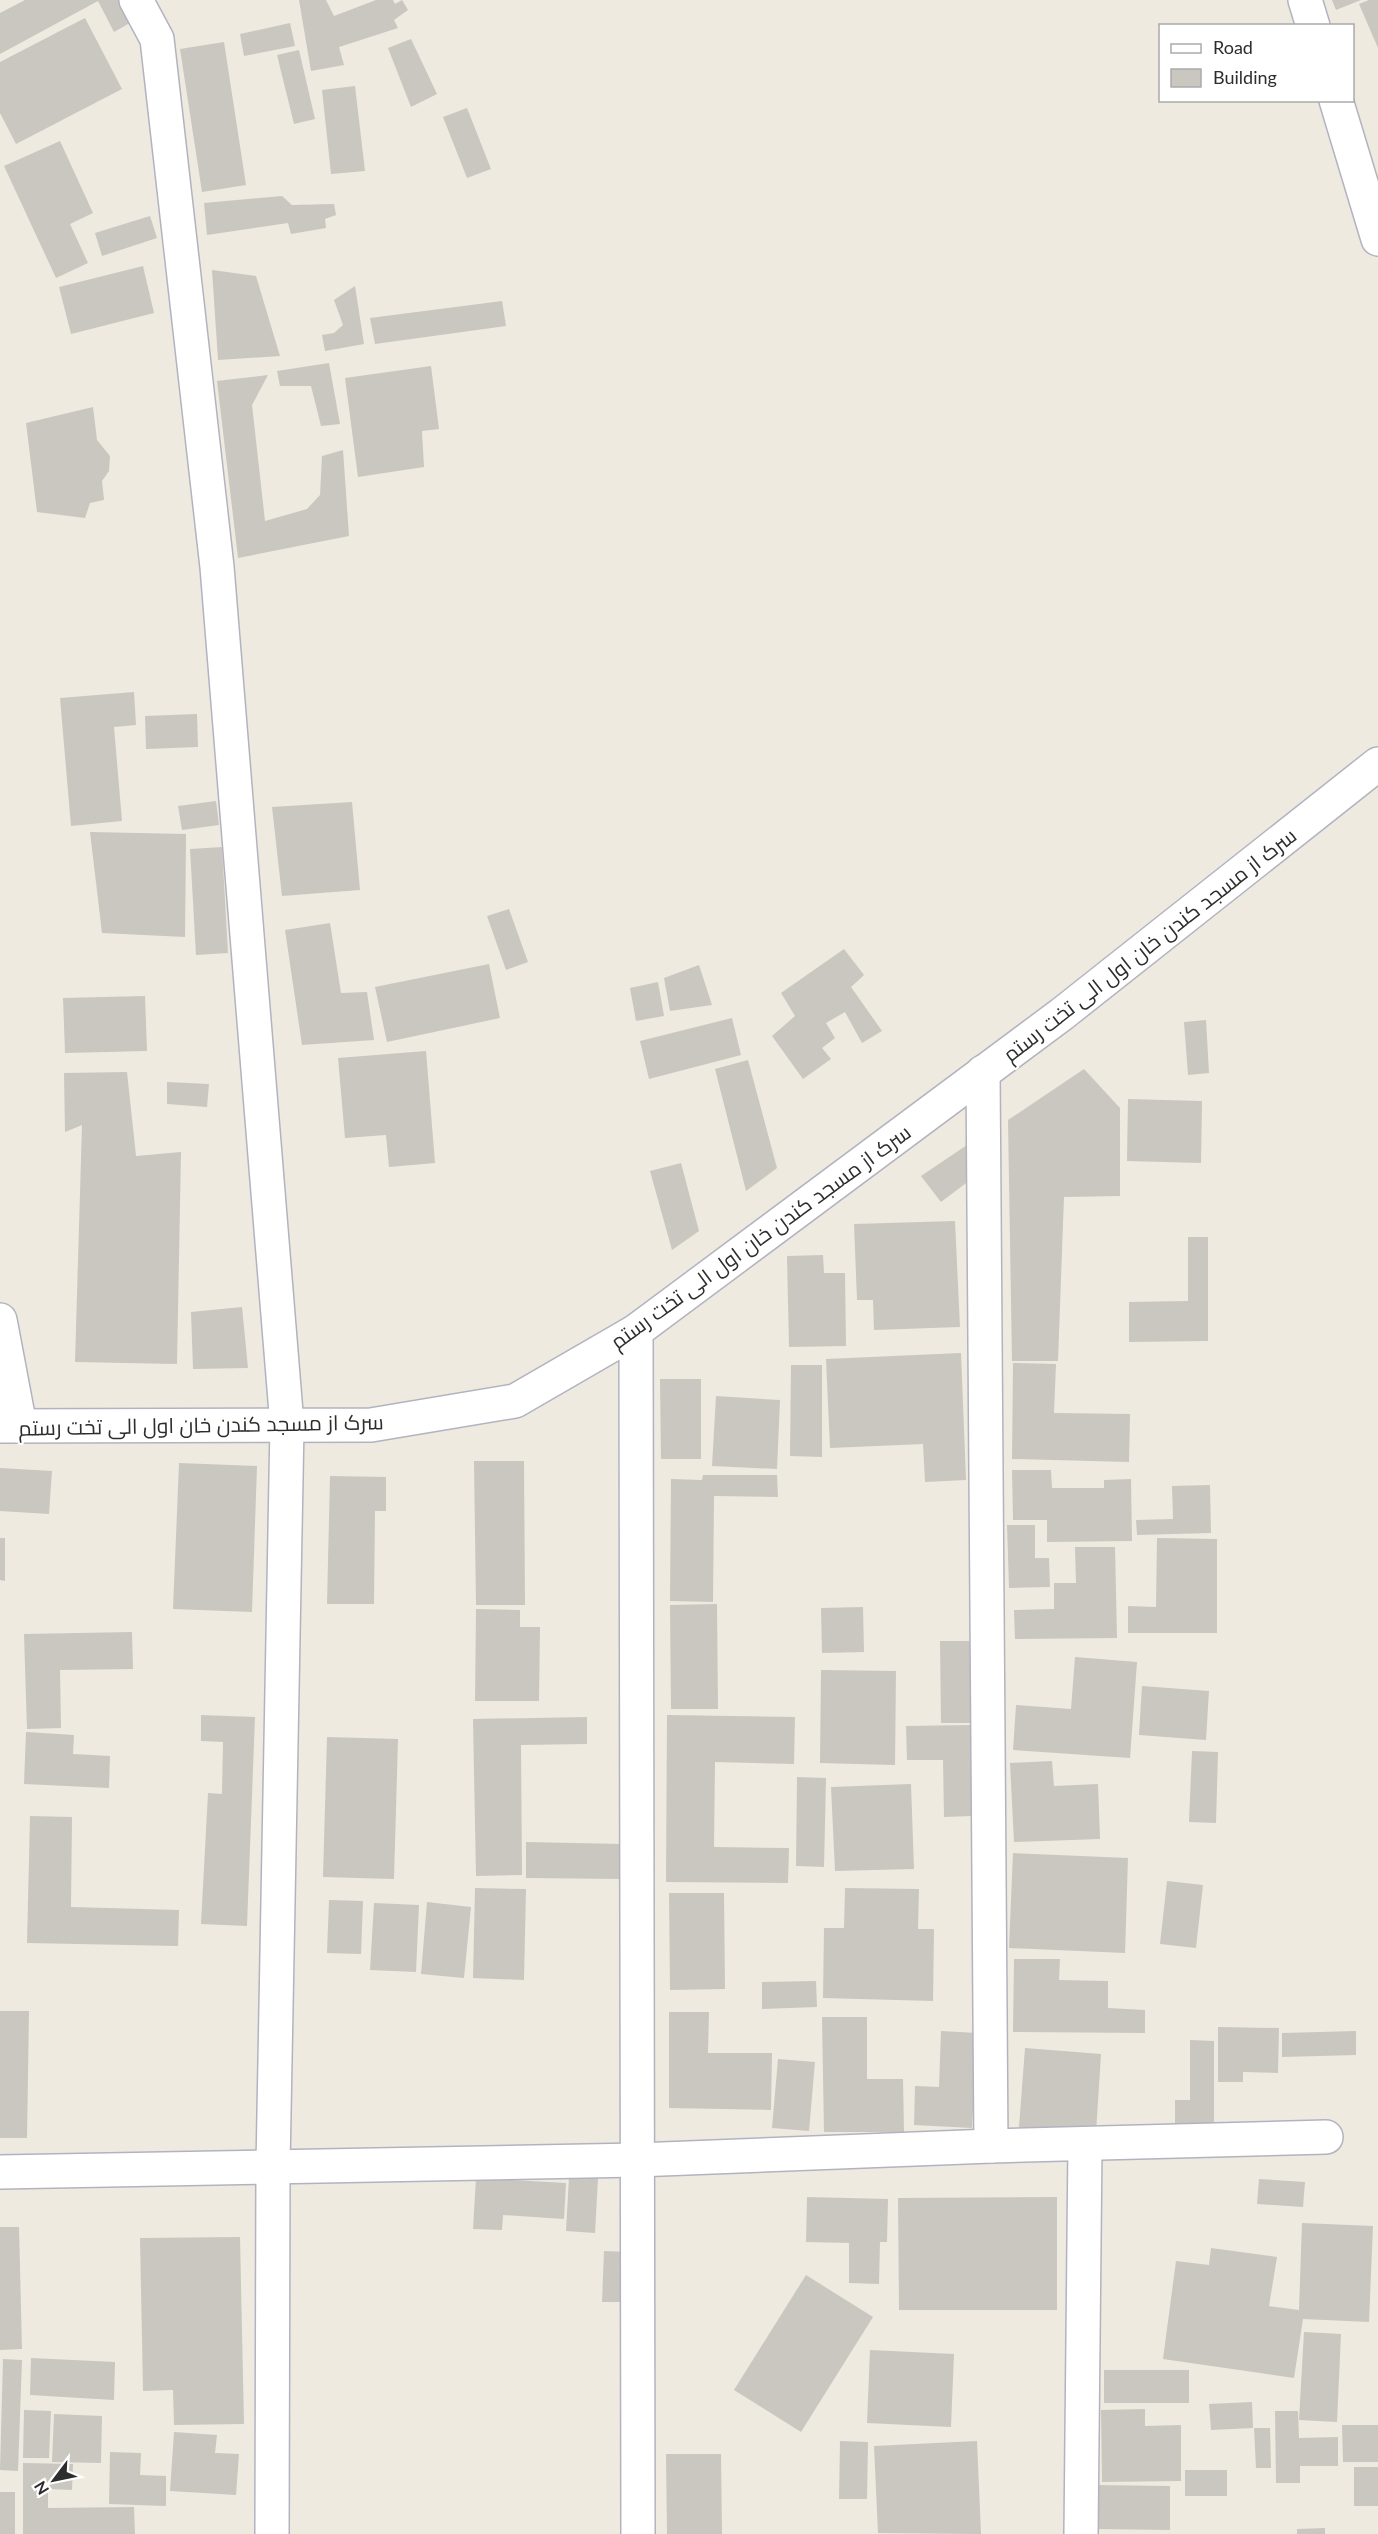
<svg xmlns="http://www.w3.org/2000/svg" width="1378" height="2534" viewBox="0 0 1378 2534" font-family="Lato,Cairo,sans-serif">
  <style>
    .building { fill: #c9c7bf }
    .lines { fill: none; stroke-linecap: round; stroke-linejoin: round }
    .minor-casing { stroke: #b3b3c0; stroke-width: 36 }
    .minor { stroke: #fff; stroke-width: 33 }
    .labels { text-anchor: middle; dominant-baseline: central; stroke-width: 4.5; stroke-linejoin: round; paint-order: stroke }
    .street-label { font-size: 21px; fill: #2d2d2d; stroke: #fff }
  </style>
  <rect width="100%" height="100%" fill="#eeeae0"/>
  <g class="building">
    <polygon points="25,0 126,0 137,19 114,32 98,1 0,54 0,13"/>
    <polygon points="299,0 326,0 334,16 376,0 393,0 395,4 402,0 408,10 394,20 398,28 339,47 344,65 311,71"/>
    <polygon points="1332,0 1361,0 1336,10"/>
    <polygon points="1369,0 1378,0 1378,48 1359,4"/>
    <polygon points="85,18 122,89 16,144 0,113 0,62"/>
    <polygon points="290,23 295,46 244,56 240,34"/>
    <polygon points="411,39 437,94 411,107 388,48"/>
    <polygon points="224,42 246,185 202,192 180,49"/>
    <polygon points="299,50 315,119 294,124 277,55"/>
    <polygon points="355,86 365,171 331,174 322,90"/>
    <polygon points="467,108 491,169 467,178 443,117"/>
    <polygon points="60,141 93,213 70,224 88,263 56,278 4,166"/>
    <polygon points="282,196 292,205 334,204 336,215 325,219 326,228 291,234 288,223 207,235 204,203"/>
    <polygon points="150,216 157,238 102,256 95,233"/>
    <polygon points="143,266 154,313 71,334 59,287"/>
    <polygon points="212,270 256,276 280,356 218,360"/>
    <polygon points="355,286 364,344 325,351 322,335 334,333 343,325 334,300"/>
    <polygon points="502,301 506,326 375,344 370,318"/>
    <polygon points="329,363 340,424 321,426 311,386 280,386 277,371"/>
    <polygon points="431,366 439,429 422,431 424,467 358,477 345,378"/>
    <polygon points="268,375 252,405 265,521 307,509 320,495 322,456 343,450 349,536 238,558 217,381"/>
    <polygon points="93,407 97,440 110,456 109,471 102,481 104,500 90,503 85,518 37,512 26,423"/>
    <polygon points="134,692 136,725 114,727 122,821 71,826 60,698"/>
    <polygon points="197,714 198,747 146,749 145,716"/>
    <polygon points="216,801 219,825 182,830 178,806"/>
    <polygon points="352,802 360,890 282,896 272,807"/>
    <polygon points="90,832 186,834 185,937 102,933"/>
    <polygon points="222,847 228,953 196,955 190,849"/>
    <polygon points="509,909 528,962 506,970 487,916"/>
    <polygon points="330,923 341,993 367,992 374,1040 302,1045 285,930"/>
    <polygon points="844,949 864,975 851,987 882,1031 862,1043 845,1012 826,1023 835,1038 822,1048 831,1059 803,1079 772,1036 795,1016 781,993"/>
    <polygon points="489,964 500,1018 387,1042 375,987"/>
    <polygon points="699,965 712,1005 670,1011 664,978"/>
    <polygon points="658,982 664,1016 636,1021 630,988"/>
    <polygon points="145,996 147,1051 65,1053 63,998"/>
    <polygon points="732,1018 741,1055 649,1079 640,1041"/>
    <polygon points="1206,1020 1209,1073 1188,1075 1184,1022"/>
    <polygon points="426,1051 435,1163 389,1167 386,1135 345,1138 338,1058"/>
    <polygon points="748,1060 777,1168 746,1191 715,1069"/>
    <polygon points="1084,1069 1120,1108 1120,1196 1064,1197 1058,1361 1012,1361 1008,1120"/>
    <polygon points="127,1072 136,1156 181,1152 177,1364 75,1362 82,1125 65,1132 64,1073"/>
    <polygon points="167,1082 209,1084 207,1107 167,1104"/>
    <polygon points="1128,1099 1202,1101 1201,1163 1127,1161"/>
    <polygon points="970,1143 974,1177 941,1202 921,1176"/>
    <polygon points="681,1163 699,1231 672,1250 650,1171"/>
    <polygon points="955,1221 960,1327 874,1330 873,1300 857,1300 854,1224"/>
    <polygon points="1188,1237 1208,1237 1208,1341 1129,1342 1129,1302 1188,1301"/>
    <polygon points="823,1255 824,1273 845,1273 846,1346 789,1347 787,1256"/>
    <polygon points="242,1307 248,1368 193,1369 191,1312"/>
    <polygon points="961,1353 966,1480 925,1482 923,1444 830,1448 826,1359"/>
    <polygon points="1013,1363 1056,1364 1054,1413 1130,1414 1129,1462 1012,1459"/>
    <polygon points="791,1365 822,1365 822,1457 790,1456"/>
    <polygon points="660,1379 701,1379 701,1459 661,1459"/>
    <polygon points="716,1396 780,1400 777,1469 712,1466"/>
    <polygon points="474,1461 524,1461 525,1605 476,1605"/>
    <polygon points="179,1463 257,1466 252,1612 173,1609"/>
    <polygon points="0,1468 52,1471 49,1514 0,1511"/>
    <polygon points="1012,1470 1051,1470 1052,1488 1104,1488 1104,1480 1131,1479 1132,1541 1047,1542 1047,1520 1013,1520"/>
    <polygon points="703,1475 777,1475 778,1497 714,1496 713,1602 670,1601 671,1479 702,1480"/>
    <polygon points="330,1476 386,1477 386,1511 375,1511 374,1604 327,1604"/>
    <polygon points="1210,1485 1211,1533 1137,1535 1136,1520 1173,1519 1172,1486"/>
    <polygon points="1007,1525 1035,1525 1035,1558 1049,1558 1050,1587 1009,1588"/>
    <polygon points="0,1538 5,1538 5,1581 0,1580"/>
    <polygon points="1157,1538 1217,1539 1217,1633 1128,1633 1128,1606 1156,1607"/>
    <polygon points="1075,1547 1115,1547 1117,1638 1015,1639 1014,1610 1054,1609 1054,1583 1076,1583"/>
    <polygon points="717,1604 718,1709 671,1709 670,1605"/>
    <polygon points="863,1607 864,1652 822,1653 821,1608"/>
    <polygon points="476,1609 520,1610 520,1627 540,1627 539,1701 475,1701"/>
    <polygon points="132,1632 133,1669 60,1670 61,1728 27,1729 24,1634"/>
    <polygon points="940,1641 972,1641 973,1723 941,1723"/>
    <polygon points="1075,1657 1137,1662 1130,1758 1013,1750 1016,1705 1071,1709"/>
    <polygon points="821,1670 896,1671 895,1765 820,1763"/>
    <polygon points="1142,1686 1209,1691 1206,1740 1139,1735"/>
    <polygon points="201,1715 255,1717 247,1926 201,1924 208,1793 222,1794 223,1742 201,1741"/>
    <polygon points="667,1715 795,1717 794,1764 715,1762 714,1847 789,1848 788,1883 666,1882"/>
    <polygon points="587,1717 587,1744 521,1745 522,1875 476,1876 473,1719"/>
    <polygon points="971,1725 972,1816 944,1817 943,1760 907,1760 906,1726"/>
    <polygon points="26,1732 74,1735 73,1754 110,1756 109,1788 24,1784"/>
    <polygon points="327,1737 398,1739 394,1879 323,1877"/>
    <polygon points="1192,1751 1218,1752 1216,1823 1189,1822"/>
    <polygon points="1052,1761 1054,1786 1098,1784 1100,1839 1014,1842 1010,1763"/>
    <polygon points="797,1777 826,1778 824,1867 796,1866"/>
    <polygon points="911,1784 914,1869 835,1871 831,1787"/>
    <polygon points="30,1816 72,1817 71,1907 179,1910 178,1946 27,1943"/>
    <polygon points="526,1842 624,1844 624,1879 526,1878"/>
    <polygon points="1013,1853 1128,1858 1125,1953 1009,1948"/>
    <polygon points="1167,1881 1203,1885 1196,1948 1160,1944"/>
    <polygon points="475,1888 526,1889 524,1980 473,1978"/>
    <polygon points="845,1888 919,1889 918,1929 934,1929 933,2001 823,1998 824,1928 844,1928"/>
    <polygon points="669,1893 724,1893 725,1989 670,1990"/>
    <polygon points="329,1900 363,1901 361,1954 327,1953"/>
    <polygon points="427,1902 471,1907 464,1978 421,1974"/>
    <polygon points="374,1903 419,1905 416,1972 370,1970"/>
    <polygon points="1014,1959 1060,1959 1059,1980 1108,1981 1108,2008 1145,2010 1145,2033 1013,2032"/>
    <polygon points="816,1981 817,2007 762,2009 762,1982"/>
    <polygon points="0,2011 29,2011 27,2138 0,2138"/>
    <polygon points="669,2012 709,2012 708,2053 772,2053 771,2110 669,2108"/>
    <polygon points="822,2017 867,2017 867,2079 903,2079 904,2132 824,2132"/>
    <polygon points="1218,2027 1279,2028 1278,2073 1243,2072 1243,2082 1218,2082"/>
    <polygon points="941,2031 977,2033 972,2128 914,2125 915,2086 939,2087"/>
    <polygon points="1356,2031 1356,2055 1282,2057 1282,2033"/>
    <polygon points="1190,2040 1214,2041 1214,2126 1175,2126 1175,2100 1190,2100"/>
    <polygon points="1025,2048 1101,2054 1096,2133 1019,2127"/>
    <polygon points="778,2059 815,2062 809,2131 772,2128"/>
    <polygon points="569,2177 598,2178 595,2233 566,2231"/>
    <polygon points="476,2178 566,2183 564,2219 503,2215 502,2230 473,2229"/>
    <polygon points="1259,2179 1305,2182 1303,2207 1257,2204"/>
    <polygon points="807,2197 888,2199 887,2242 880,2242 879,2284 849,2283 849,2243 806,2242"/>
    <polygon points="1057,2197 1057,2310 899,2310 898,2198"/>
    <polygon points="1302,2223 1373,2226 1369,2322 1303,2319 1294,2378 1163,2359 1176,2261 1209,2265 1211,2248 1277,2257 1269,2306 1299,2310"/>
    <polygon points="0,2227 19,2227 22,2349 0,2350"/>
    <polygon points="240,2237 244,2424 174,2425 173,2390 143,2391 140,2238"/>
    <polygon points="604,2251 628,2252 627,2302 602,2302"/>
    <polygon points="806,2275 873,2317 801,2432 734,2390"/>
    <polygon points="1304,2332 1341,2334 1337,2422 1299,2420"/>
    <polygon points="870,2350 954,2354 951,2427 867,2423"/>
    <polygon points="31,2358 115,2362 114,2400 30,2395"/>
    <polygon points="3,2359 22,2360 18,2471 0,2470"/>
    <rect x="1104" y="2370" width="85" height="33"/>
    <polygon points="1252,2402 1253,2428 1211,2430 1209,2404"/>
    <polygon points="1145,2409 1145,2426 1181,2425 1181,2481 1102,2482 1101,2410"/>
    <polygon points="24,2410 51,2411 49,2458 23,2458"/>
    <polygon points="1275,2411 1298,2411 1299,2438 1338,2437 1338,2466 1300,2466 1300,2483 1276,2483"/>
    <polygon points="54,2414 102,2416 101,2463 52,2462"/>
    <polygon points="1342,2425 1378,2425 1378,2462 1343,2462"/>
    <polygon points="1254,2428 1270,2428 1271,2468 1256,2468"/>
    <polygon points="174,2432 217,2435 215,2453 239,2454 236,2495 170,2491"/>
    <polygon points="840,2441 868,2442 867,2499 839,2499"/>
    <polygon points="977,2441 981,2534 878,2533 874,2446"/>
    <polygon points="110,2452 141,2453 140,2475 166,2476 166,2506 109,2504"/>
    <polygon points="666,2454 721,2454 722,2534 667,2534"/>
    <polygon points="23,2463 73,2464 72,2490 48,2489 48,2508 134,2507 135,2534 23,2534"/>
    <rect x="1354" y="2467" width="24" height="39"/>
    <rect x="1185" y="2470" width="42" height="26"/>
    <polygon points="1095,2485 1170,2486 1170,2530 1094,2529"/>
    <rect x="0" y="2492" width="15" height="42"/>
    <polygon points="1325,2528 1325,2534 1297,2534 1297,2529"/>
  </g>
  <g class="lines">
    <g class="minor-casing">
      <g id="minor">
        <polyline points="136,0 157,39 217,567 287,1425 273,2166 272,2534"/>
        <polyline points="1305,0 1313,26"/>
        <polyline points="1336,100 1378,239"/>
        <polyline points="983,1072 991,2146"/>
        <polyline points="0,1320 20,1426"/>
        <polyline points="636,1331 638,2534"/>
        <polyline points="0,1426 371,1425 515,1401 636,1331 1062,1014 1378,764"/>
        <polyline points="0,2172 637,2160 991,2146 1326,2137"/>
        <polyline points="1081,2534 1085,2144"/>
      </g>
    </g>
    <use href="#minor" class="minor"/>
  </g>
  <g class="labels">
    <g class="street-label">
      <text transform="translate(1149 944) rotate(-38)">سرک از مسجد کندن خان اول الی تخت رستم</text>
      <text transform="translate(760 1236) rotate(-36)">سرک از مسجد کندن خان اول الی تخت رستم</text>
      <text transform="translate(201 1424) rotate(-1)">سرک از مسجد کندن خان اول الی تخت رستم</text>
    </g>
  </g>
  <rect x="1159" y="24" width="195" height="78" fill="#ffffff" stroke="#ababab" stroke-width="1.5"/>
  <rect x="1171" y="44" width="30" height="9" fill="#ffffff" stroke="#ababab" stroke-width="1.5"/>
  <text x="1213" y="54" font-size="18" fill="#2d2d2d">Road</text>
  <rect x="1171" y="69" width="30" height="18" fill="#c9c7bf" stroke="#ababab" stroke-width="1.5"/>
  <text x="1213" y="84" font-size="18" fill="#2d2d2d">Building</text>
  <g transform="translate(54 2480) rotate(238)" stroke="#ffffff" stroke-width="4.5" paint-order="stroke">
  <path d="M0-4.5L10 22L0 15L-10 22Z" fill="#2d2d2d"/>
  <text y="-9" font-size="16" font-weight="bold" text-anchor="middle" fill="#2d2d2d">N</text>
  </g>
</svg>
